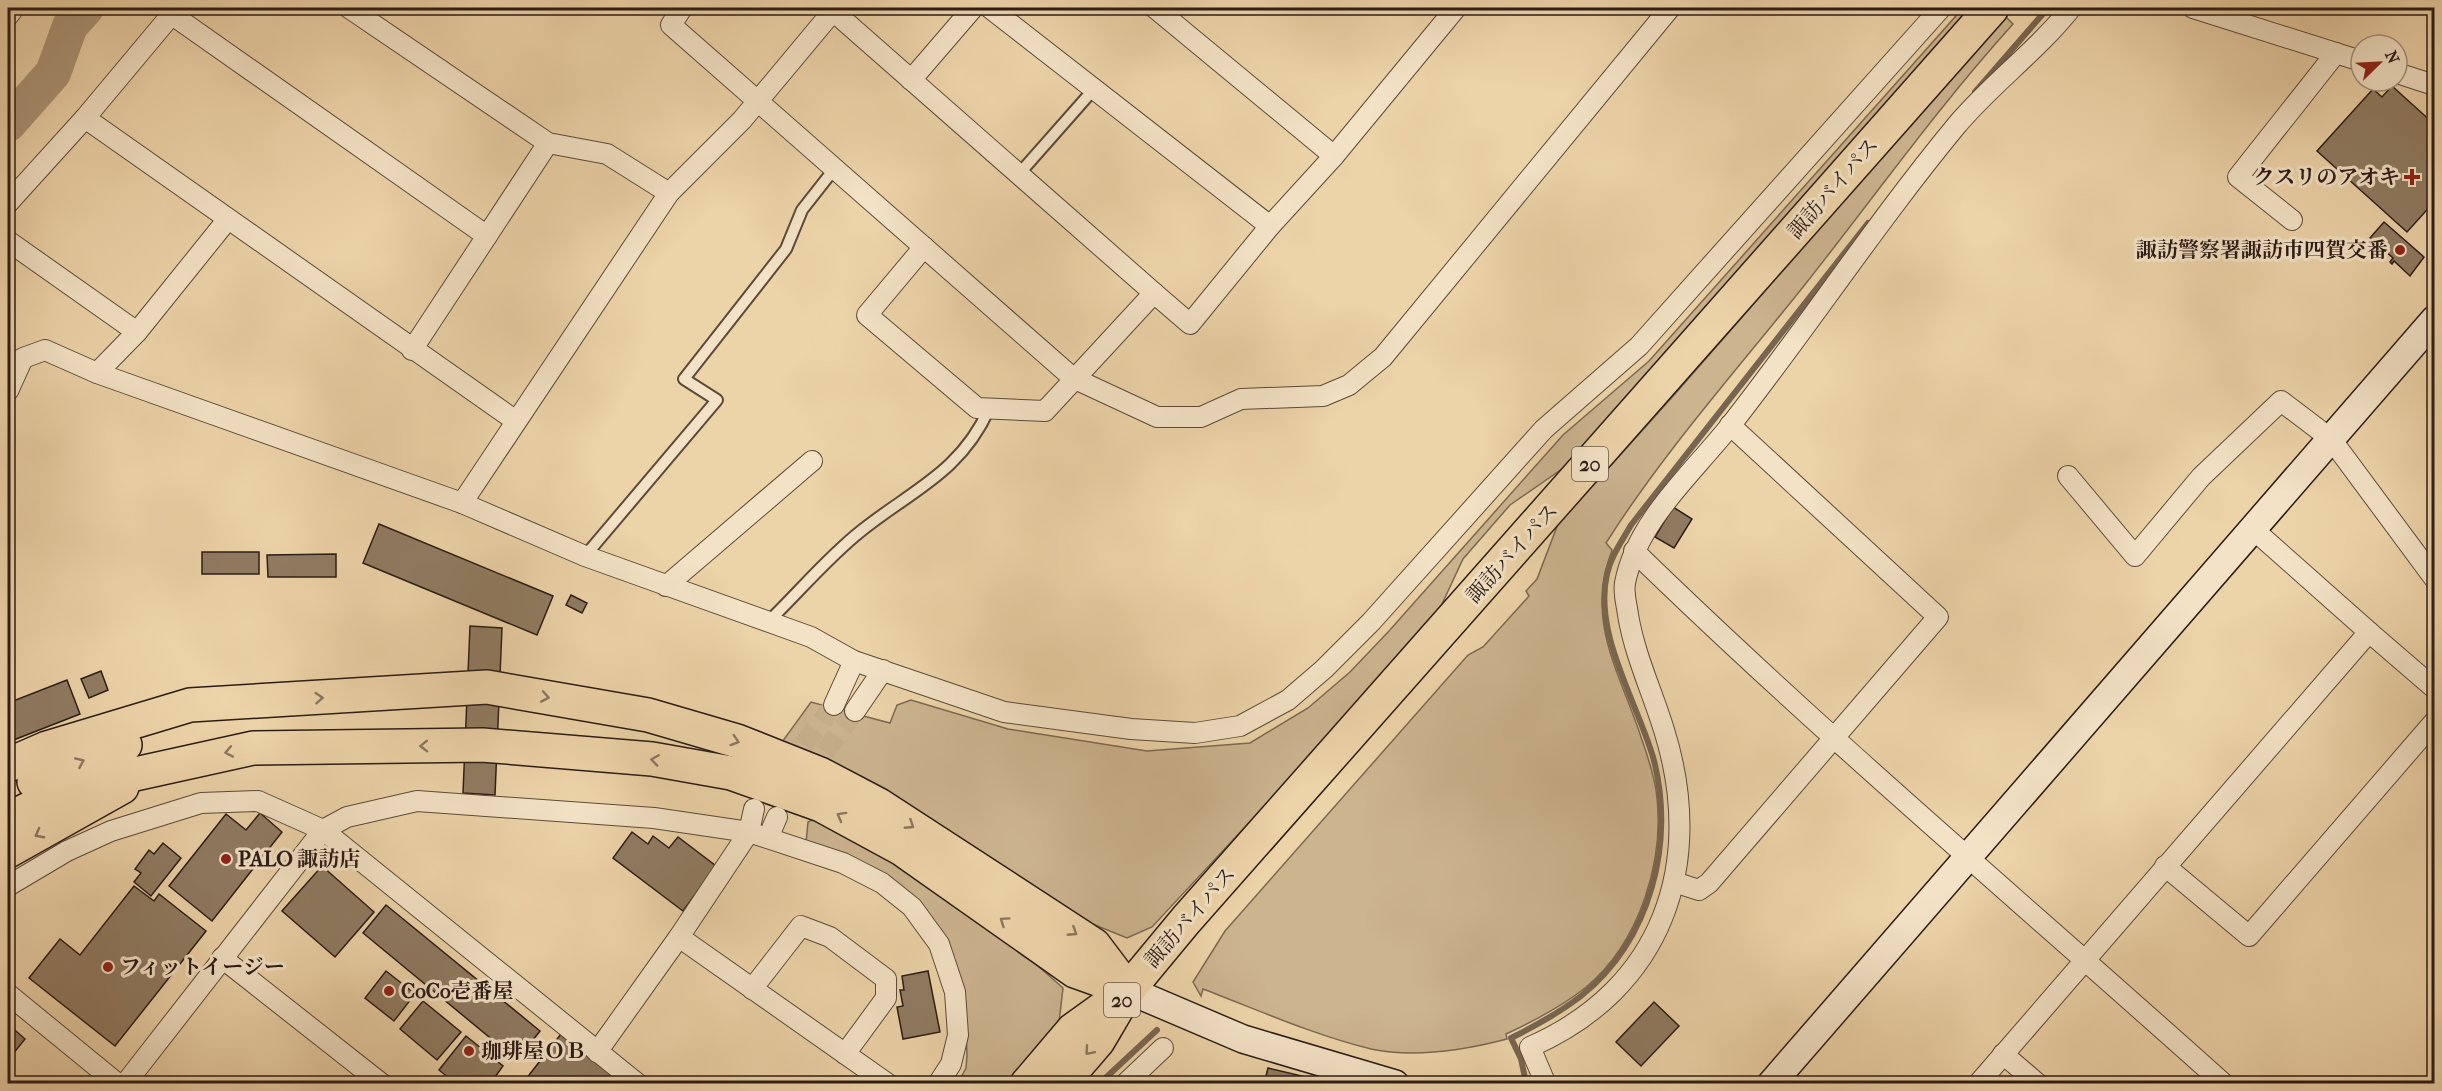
<svg xmlns="http://www.w3.org/2000/svg" width="2442" height="1091" viewBox="0 0 2442 1091" font-family="'IM FELL French Canon','Noto Serif JP',serif">
  <style>
    .green { fill: #ccb48f; stroke: #7c6853; stroke-width: 1.5 }
    .lines { fill: none; stroke-linecap: round; stroke-linejoin: round }
    .stream { stroke: #786551; stroke-width: 6 }
    .river { stroke: #ab9577; stroke-width: 36 }
    .building { fill: #907b62; stroke: #2b1c17; stroke-width: 1.5 }
    .street-tunnel { stroke: #c6ae8b; stroke-width: 20; stroke-dasharray: 20 10; stroke-linecap: butt }
    .lane-casing { stroke: #5c4a3b; stroke-width: 14 }
    .street-casing { stroke: #5c4a3b; stroke-width: 22 }
    .secondary-casing { stroke: #2b1c17; stroke-width: 30 }
    .highway-casing { stroke: #2b1c17; stroke-width: 36 }
    .lane { stroke: #f3e2c6; stroke-width: 10 }
    .street { stroke: #f3e2c6; stroke-width: 20 }
    .secondary { stroke: #f3e2c6; stroke-width: 27 }
    .highway { stroke: #edd3a8; stroke-width: 33 }
    .oneway { stroke: #8c7860 }
    .poi-dot { fill: #8f2418; stroke: #f3e2c6; stroke-width: 2 }
    .labels { text-anchor: middle; dominant-baseline: central; stroke-width: 6; stroke-linejoin: round; paint-order: stroke }
    .shield { fill: #f3e2c6; stroke: #67574c; stroke-width: 1.5 }
    .shield-label { font-size: 20px; font-weight: bold; fill: #2b1c17 }
    .poi-label { font-size: 21px; font-weight: bold; fill: #2b1c17; stroke: #f3e2c6; text-anchor: start }
    .street-label { font-size: 21px; fill: #2b1c17; stroke: #f3e2c6 }
  </style>
  <rect width="100%" height="100%" fill="#edd3a8"/>
  <filter id="stains"><feTurbulence type="fractalNoise" baseFrequency=".00333" numOctaves="4"/><feColorMatrix values="0 0 0 0 .2 0 0 0 0 .09 0 0 0 0 .02 0 0 0 .5 -.17"/></filter>
  <radialGradient id="worn" r=".72"><stop offset=".6" stop-color="#630" stop-opacity="0"/><stop offset="1" stop-color="#630" stop-opacity=".3"/></radialGradient>
  <g class="green">
    <polygon points="1963,8 1973,8 1572,462 1510,505 1463,559 1435,619 1418,641 1152,927 1127,938 1090,923 777,749 811,702 890,723 897,705 911,700 1008,729 1147,751 1250,743 1308,708 1350,672 1389,631 1563,435 1649,361"/>
    <path d="M2005 16 2013 24C1937 108 1873 199 1803 287 1736 371 1663 453 1606 543L1612 550C1585 622 1619 670 1641 737 1647 754 1653 772 1656 790 1666 859 1640 943 1585 988 1561 1007 1534 1021 1506 1034L1507 1039C1465 1050 1414 1058 1371 1049 1314 1035 1258 1010 1203 989L1201 996 1193 982 1225 931 1468 655 1483 647 1529 596 1526 591 1537 579 1558 524 1675 394Z"/>
    <polygon points="814,819 866,841 1029,958 1063,988 1059,1022 1010,1083 958,1083 966,1068 967,1055 965,1009 942,935 806,843 808,822"/>
  </g>
  <g class="lines">
    <g class="stream">
      <polyline points="1975,92 2048,8"/>
      <polyline points="1099,1084 1157,1030"/>
      <path d="M1520 1084 1525 1078 1521 1059 1511 1038C1535 1026 1559 1013 1581 996 1651 940 1676 841 1653 757 1637 702 1593 633 1607 574 1611 556 1622 541 1631 525L1868 223"/>
    </g>
    <polyline class="river" points="8,124 53,73 70,26 86,8"/>
  </g>
  <g class="building">
    <polygon points="2392,86 2434,124 2434,202 2407,232 2317,151 2373,89 2382,97"/>
    <polygon points="2384,222 2424,257 2410,276 2394,261 2392,264 2390,262 2393,258 2370,238"/>
    <polygon points="1673,507 1692,519 1674,548 1655,537"/>
    <polygon points="379,524 553,596 537,635 363,563"/>
    <rect x="202" y="552" width="57" height="22"/>
    <polygon points="336,554 336,577 268,577 267,555"/>
    <polygon points="571,595 587,603 582,613 566,605"/>
    <polygon points="470,626 502,628 495,795 463,793"/>
    <polygon points="101,671 108,690 89,698 81,679"/>
    <polygon points="67,680 80,714 11,741 15,752 8,754 8,703"/>
    <polygon points="260,813 282,832 212,921 169,886 226,814 246,830"/>
    <polygon points="632,832 648,844 653,836 669,848 678,837 716,866 683,911 613,858"/>
    <polygon points="163,843 181,858 151,896 134,882 141,873 135,869 149,850 154,854"/>
    <polygon points="322,866 374,912 335,957 282,911"/>
    <polygon points="134,886 154,901 159,894 206,931 115,1046 29,978 60,939 80,955"/>
    <polygon points="386,905 540,1031 517,1060 363,933"/>
    <polygon points="386,971 415,994 394,1021 365,998"/>
    <polygon points="928,971 940,1032 903,1039 897,1007 903,1006 900,990 904,990 902,976"/>
    <polygon points="423,1001 461,1032 437,1060 400,1029"/>
    <polygon points="1654,1002 1679,1026 1641,1066 1616,1042"/>
    <polygon points="8,1024 25,1039 8,1060"/>
    <polygon points="561,1034 625,1084 522,1084"/>
    <polygon points="466,1036 503,1066 490,1084 456,1084 439,1070"/>
    <polygon points="1268,1068 1323,1081 1323,1084 1264,1084"/>
  </g>
  <g class="lines">
    <g class="street-tunnel">
      <polyline points="785,769 834,705"/>
      <polyline points="807,776 855,711"/>
    </g>
    <g class="lane-casing">
      <g id="lane">
        <polyline points="1019,174 1094,89"/>
        <polyline points="585,556 717,400 684,379 786,249 802,210 835,168"/>
        <path d="M769 621C799 592 828 557 861 531 912 490 960 473 989 409"/>
      </g>
    </g>
    <g class="street-casing">
      <g id="street">
        <polyline points="349,8 548,143 607,154 669,193"/>
        <polyline points="682,8 671,25 1073,378 1157,417 1201,417 1241,399 1323,396 1349,385 1383,357 1670,8"/>
        <polyline points="990,8 1270,226 1334,156 1456,8"/>
        <polyline points="1155,8 1334,156"/>
        <polyline points="2193,8 2361,61"/>
        <polyline points="171,14 487,236"/>
        <polyline points="8,16 14,8"/>
        <polyline points="2397,73 2434,85"/>
        <polyline points="911,80 973,8"/>
        <polyline points="85,118 516,421"/>
        <polyline points="8,203 85,118 177,8"/>
        <polyline points="2292,220 2238,177 2336,53"/>
        <polyline points="8,241 137,332"/>
        <polyline points="1154,293 1190,324 1270,226"/>
        <polyline points="412,350 548,143"/>
        <polyline points="97,373 137,332 228,219"/>
        <polyline points="8,391 23,358 45,350 97,373 462,503 585,556 811,637 854,661 1004,712 1131,729 1195,733 1240,726 1288,700 1324,669 1371,622 1544,429 1639,346 1941,8"/>
        <polyline points="2068,476 2135,556 2201,477 2281,401 2331,439 2434,578"/>
        <polyline points="462,503 669,193 742,120 833,11 1154,293 1045,411 977,408 867,315 924,247"/>
        <path d="M1634 551C1824 736 2027 907 2224 1084"/>
        <polyline points="666,586 812,461"/>
        <polyline points="2369,632 2434,688"/>
        <polyline points="834,705 854,661"/>
        <polyline points="855,711 883,670"/>
        <polyline points="768,838 777,817"/>
        <polyline points="2165,866 2249,936 2434,722"/>
        <polyline points="1674,882 1699,890 1709,883 1938,617 1730,425"/>
        <polyline points="8,886 67,851 111,831 201,803 258,801 323,830 638,1084"/>
        <polyline points="679,937 888,1084"/>
        <polyline points="222,958 382,1084"/>
        <polyline points="752,989 801,926 830,937 886,979 886,998 845,1054"/>
        <polyline points="8,994 118,1084"/>
        <polyline points="597,1052 679,937 749,832 754,809"/>
        <polyline points="2003,1054 2038,1084"/>
        <polyline points="125,1084 323,830 347,817 417,801 654,818 749,832 843,863 882,883 912,907 939,944 955,992 958,1035 951,1064 938,1084"/>
        <polyline points="1125,1084 1163,1048"/>
        <path d="M1541 1084 1544 1080 1530 1047C1663 989 1706 864 1664 730 1652 691 1635 656 1628 615 1627 605 1623 593 1625 583 1637 521 1691 475 1730 426 1807 328 1876 223 1956 126 1991 84 2037 51 2071 8"/>
        <polyline points="1978,1084 2369,632 2254,530"/>
      </g>
    </g>
    <g class="secondary-casing">
      <g id="secondary">
        <polyline points="1128,990 1243,1039 1395,1084"/>
        <polyline points="1771,1084 2434,320"/>
      </g>
    </g>
    <g class="highway-casing">
      <g id="highway">
        <polyline points="8,765 47,748 190,705 487,687 648,715 737,741 820,774 879,805 1094,945 1128,990"/>
        <polyline points="34,782 125,745"/>
        <polyline points="8,819 72,788 253,748 482,745 652,759 731,773 821,805 902,849 1075,971 1128,990"/>
        <polyline points="8,851 122,787"/>
        <polyline points="1027,1084 1073,1030 1119,997"/>
        <polyline points="1061,1084 1098,1041 1128,990 1186,920 1992,8"/>
      </g>
    </g>
    <use href="#lane" class="lane"/>
    <use href="#street" class="street"/>
    <use href="#secondary" class="secondary"/>
    <use href="#highway" class="highway"/>
  </g>
  <defs><path id="oneway-chevron" d="M-2-3.5L2.5 0L-2 3.5" fill="none" stroke-width="1.6" stroke-linecap="round" stroke-linejoin="round" transform="scale(1.5)"/></defs>
  <g class="oneway">
    <use href="#oneway-chevron" transform="translate(545 697) rotate(10)"/>
    <use href="#oneway-chevron" transform="translate(319 698) rotate(-4)"/>
    <use href="#oneway-chevron" transform="translate(735 741) rotate(18)"/>
    <use href="#oneway-chevron" transform="translate(424 746) rotate(179)"/>
    <use href="#oneway-chevron" transform="translate(229 752) rotate(169)"/>
    <use href="#oneway-chevron" transform="translate(655 760) rotate(-172)"/>
    <use href="#oneway-chevron" transform="translate(80 762) rotate(-24)"/>
    <use href="#oneway-chevron" transform="translate(841 816) rotate(-151)"/>
    <use href="#oneway-chevron" transform="translate(910 825) rotate(33)"/>
    <use href="#oneway-chevron" transform="translate(39 834) rotate(152)"/>
    <use href="#oneway-chevron" transform="translate(1004 921) rotate(-145)"/>
    <use href="#oneway-chevron" transform="translate(1073 932) rotate(33)"/>
    <use href="#oneway-chevron" transform="translate(1089 1051) rotate(131)"/>
  </g>
  <g class="poi-dot">
    <path d="M2409 168h6v6h6v6h-6v6h-6v-6h-6v-6h6z"/>
    <circle cx="2400" cy="250" r="6"/>
    <circle cx="226" cy="859" r="6"/>
    <circle cx="108" cy="967" r="6"/>
    <circle cx="389" cy="991" r="6"/>
    <circle cx="469" cy="1051" r="6"/>
  </g>
  <g class="labels">
    <g class="shield">
      <rect x="1572" y="447" width="36" height="34" rx="4.5"/>
      <rect x="1104" y="983" width="36" height="34" rx="4.5"/>
    </g>
    <g class="shield-label">
      <text x="1590" y="464">20</text>
      <text x="1122" y="1000">20</text>
    </g>
    <g class="poi-label">
      <text x="2400" y="177" text-anchor="end">クスリのアオキ</text>
      <text x="2388" y="250" text-anchor="end">諏訪警察署諏訪市四賀交番</text>
      <text x="238" y="859">PALO 諏訪店</text>
      <text x="120" y="967">フィットイージー</text>
      <text x="401" y="991">CoCo壱番屋</text>
      <text x="481" y="1051">珈琲屋ＯＢ</text>
    </g>
    <g class="street-label">
      <text transform="translate(1833 188) rotate(-49)">諏訪バイパス</text>
      <text transform="translate(1512 553) rotate(-48)">諏訪バイパス</text>
      <text transform="translate(1190 917) rotate(-49)">諏訪バイパス</text>
    </g>
  </g>
  <rect width="2442" height="1091" fill="none" stroke="#edd3a8" stroke-width="30"/>
  <rect x="9" y="9" width="2424" height="1073" fill="none" stroke="#2b1c17" stroke-width="3"/>
  <rect x="15" y="15" width="2412" height="1061" fill="none" stroke="#2b1c17" stroke-width="1.5"/>
  <g transform="translate(2379 63) rotate(66)"><circle r="28" fill="#f3e2c6" stroke="#a39380" stroke-width="1.5"/>
  <path d="M0-4.5L10 22L0 15L-10 22Z" fill="#8f2418"/>
  <text y="-9" font-size="16" font-weight="bold" text-anchor="middle" fill="#2b1c17">N</text>
  </g>
  <rect width="100%" height="100%" filter="url(#stains)"/>
  <rect width="100%" height="100%" fill="url(#worn)"/>
</svg>
